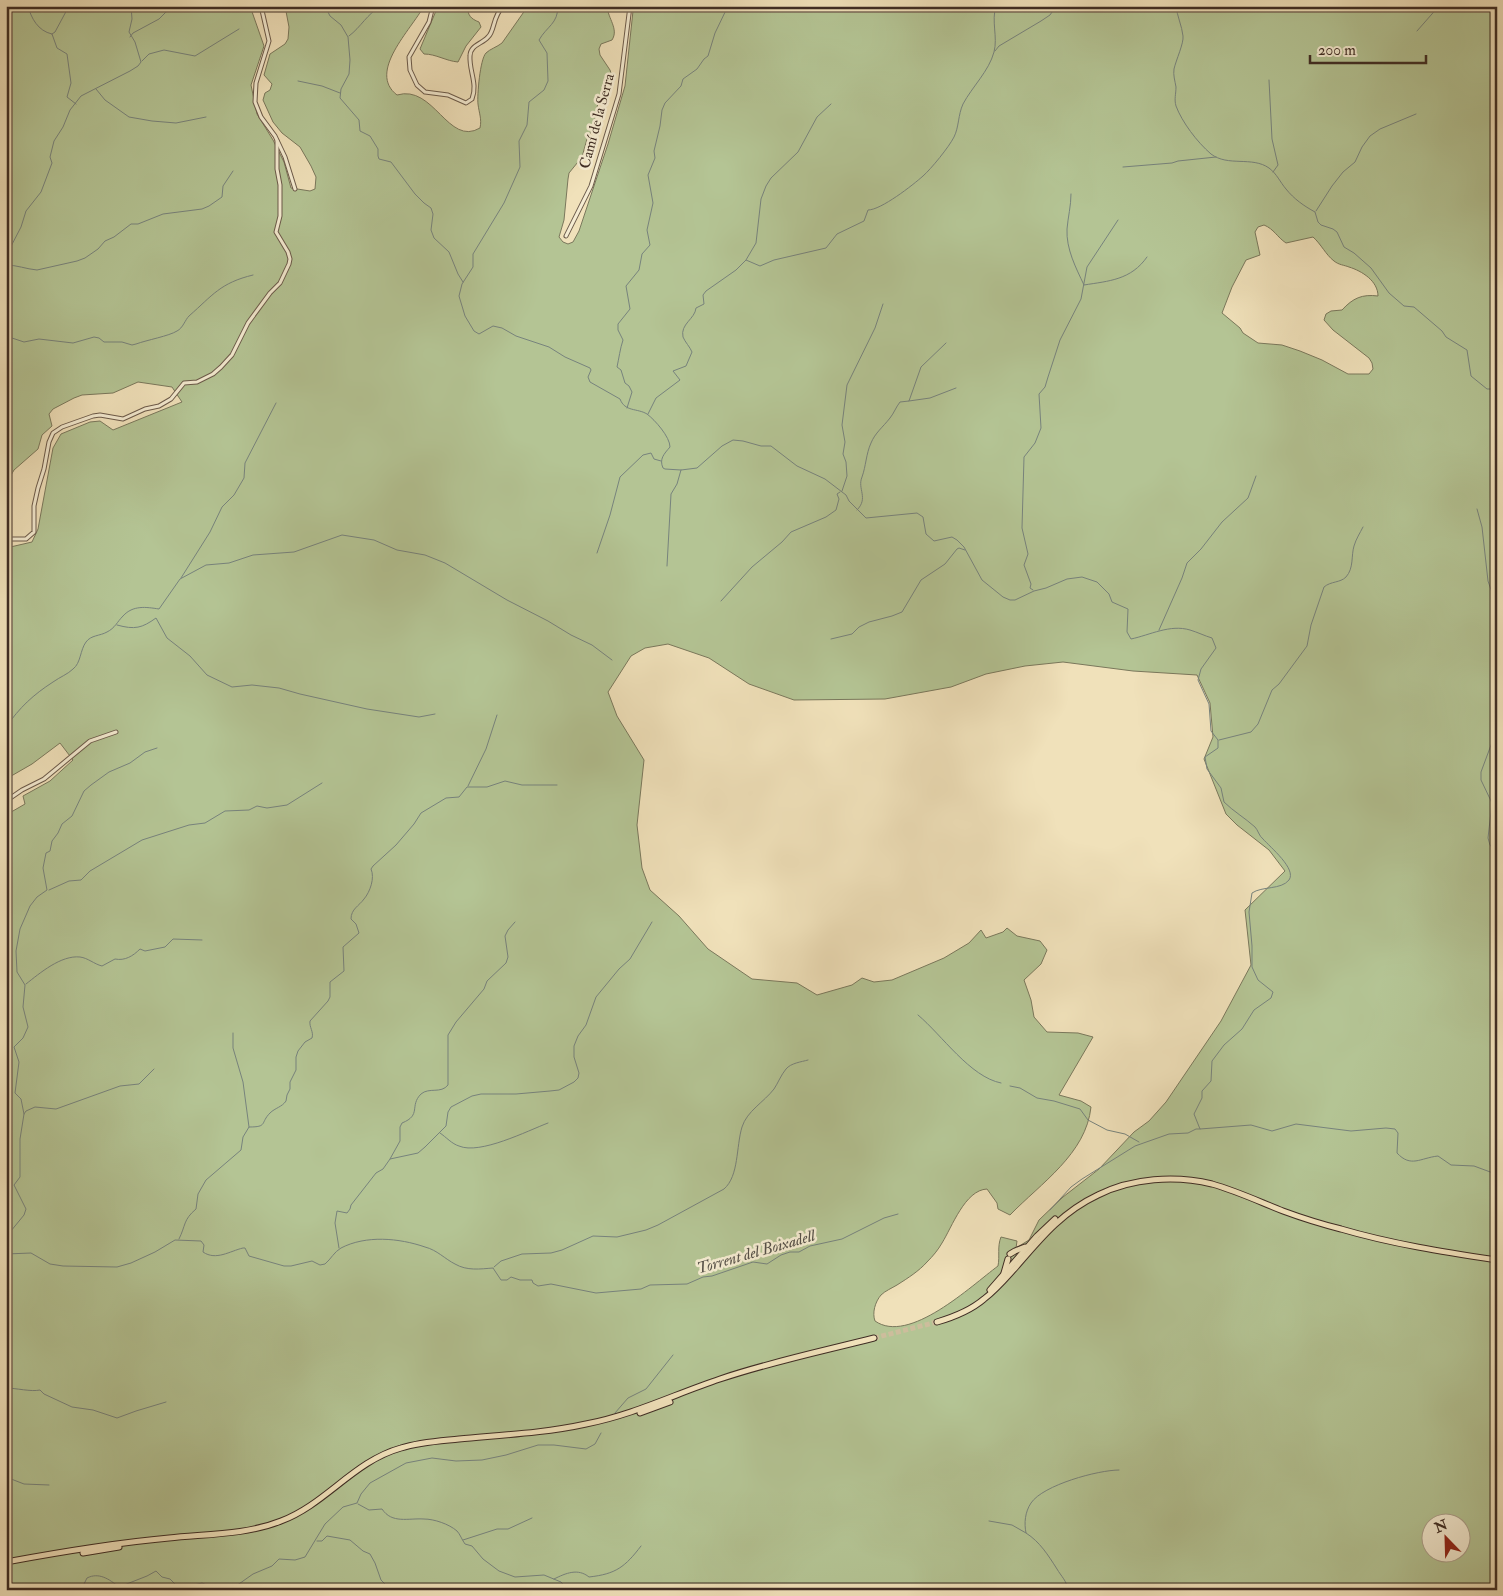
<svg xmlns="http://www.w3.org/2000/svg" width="1503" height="1596" viewBox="0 0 1503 1596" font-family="'IM FELL Double Pica',serif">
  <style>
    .green { fill: #b4c494; stroke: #7a785c; fill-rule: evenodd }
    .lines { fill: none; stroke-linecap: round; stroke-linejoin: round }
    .stream { stroke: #77837d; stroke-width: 1 }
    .primary-tunnel { stroke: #cdbd9c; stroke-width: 5; stroke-dasharray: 5 2.5; stroke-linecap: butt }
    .minor-casing { stroke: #6b5a4a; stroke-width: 5 }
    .primary-casing { stroke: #3f2d24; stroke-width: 7 }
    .minor { stroke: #f5ecd2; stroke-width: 3 }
    .primary { stroke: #f0e1ba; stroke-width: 5 }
    .labels { text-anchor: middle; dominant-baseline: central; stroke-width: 5; stroke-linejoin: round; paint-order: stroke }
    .street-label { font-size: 15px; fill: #3f2d24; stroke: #f5ecd2 }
    .water-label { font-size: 16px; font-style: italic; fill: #565149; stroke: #f5ecd2 }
  </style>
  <rect width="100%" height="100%" fill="#f0e1ba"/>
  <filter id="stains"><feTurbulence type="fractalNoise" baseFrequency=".004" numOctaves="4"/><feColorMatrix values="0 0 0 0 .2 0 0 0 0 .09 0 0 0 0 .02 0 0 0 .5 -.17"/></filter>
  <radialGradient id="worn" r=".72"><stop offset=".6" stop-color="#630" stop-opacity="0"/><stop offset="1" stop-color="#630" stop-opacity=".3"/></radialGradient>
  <g class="green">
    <path d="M6 6H250L264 46 251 85 257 114 273 140 284 162 291 188 310 191 315 189 316 177 311 166 300 147 282 133 273 122 263 100 265 93 270 90 272 84 264 75 270 54 285 44 288 39 289 27 285 6H424C411 30 367 72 397 95 434 84 448 147 480 128 482 119 479 113 478 104 477 96 480 59 486 53 490 49 497 47 502 43L528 6H607C608 19 619 29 612 40L601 44 599 49 600 55 610 70 612 76 610 82 603 92 598 103 593 128 587 139 582 157 569 173 568 179 564 220 559 237 563 242 568 244 573 242 579 231 608 144 625 86 633 11 636 6H1497V1590H6V815L25 804 23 796 50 781 73 760 60 743 32 764 6 779V548L32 542 38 529 53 448 61 434 90 422 100 421 113 430 182 402 172 387 138 382 113 393 82 395 74 398 53 409 49 414 52 426 42 435 38 449 14 470 6 484ZM1264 225C1274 229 1277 237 1286 243L1313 237C1321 244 1326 255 1334 261 1339 265 1344 265 1349 267 1362 271 1378 281 1378 296 1362 294 1353 298 1342 310L1331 311 1326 314 1324 320 1333 330 1369 358 1372 363 1373 369 1369 374H1348L1322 360 1300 351 1282 345 1258 343 1243 333 1240 328 1222 313 1232 287 1246 260 1260 255 1255 232 1258 227ZM668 644 709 658 749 684 794 700 885 699 951 687 986 674 1025 666 1063 662 1133 671 1197 675 1210 703 1213 737 1204 759 1226 814 1237 825 1269 850 1285 871 1245 910 1251 965 1221 1021 1166 1102 1149 1121 1134 1132 1099 1169 1063 1197 1039 1220 1029 1240 1016 1248 1017 1241 1001 1237C997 1247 1000 1256 998 1266 971 1286 909 1345 875 1321 872 1313 875 1302 881 1295 885 1291 892 1288 897 1285 908 1278 919 1271 927 1262 933 1256 938 1250 942 1243 952 1227 965 1190 987 1189L997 1203 998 1209 1010 1215C1041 1183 1086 1154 1091 1107L1081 1101 1059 1095 1093 1037 1078 1033 1047 1032 1034 1017 1031 1000 1024 980 1041 964 1047 950 1040 941 1017 936 1007 928 1003 932 986 938 981 930 969 943 944 958 892 980 874 982 862 978 852 985 817 995 797 983 752 979 708 949 679 916 650 890 642 868 637 825 644 760 617 716 608 692 631 656 645 648ZM1430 1524H1460V1554H1430Z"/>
    <path d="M438 6H468C467 15 471 19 479 22L481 27 466 46 458 62C446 61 436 54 424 54L420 49Z"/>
  </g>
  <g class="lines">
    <g class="stream">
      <path d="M28 6C31 18 38 31 52 34L57 48 67 54 71 83 67 97 76 104"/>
      <polyline points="325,6 330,16 341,25 348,37 350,60 349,74 341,89 340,98 359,120 360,131 370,136 378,149 378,156 379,159 391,162 415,194 424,203 431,208 433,214 431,230 434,238 449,252 458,274 463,282"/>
      <path d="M558 6C558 24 547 26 539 40L547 53 548 81 544 90 529 102 527 125 519 141 520 167 504 203 473 254V267L462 284 459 296 465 316 474 331 479 334 493 326 502 328 516 336 549 347 565 357 590 368 591 370 588 377 590 382 620 399C625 412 637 408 647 414 655 420 670 437 670 447 664 454 659 459 663 468L665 469 681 470 697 468 722 446 733 440 743 441 761 446H771L797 466 825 479 846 495 849 501 866 518 917 513 923 517 926 534 934 541 952 537 957 540 964 547 982 580 1003 597 1010 600H1015L1034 591 1046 588 1067 579 1082 577 1097 582 1109 594 1112 602 1128 609 1127 632 1131 639C1150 635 1170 624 1190 630 1197 632 1205 636 1212 638L1216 648 1201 669 1198 680 1209 704 1211 731 1218 740V748L1205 757 1207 769 1221 788 1224 802C1233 811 1245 818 1255 827 1258 830 1259 836 1263 839 1270 847 1297 869 1289 880 1281 890 1262 886 1252 893L1249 912 1252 946V967L1258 980 1273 992 1271 998 1254 1010 1242 1029 1224 1045 1212 1061 1211 1081 1202 1091V1098L1194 1114 1200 1129 1251 1125 1272 1131 1296 1124 1351 1131 1386 1128 1395 1129 1398 1133 1397 1153C1411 1168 1420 1158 1438 1156L1451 1165 1474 1166 1493 1173H1497"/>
      <path d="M1176 6C1177 16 1182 26 1183 36 1184 43 1176 60 1174 69 1173 75 1175 81 1176 87 1176 94 1174 99 1176 106 1182 122 1197 142 1211 154 1228 167 1252 156 1269 168 1277 174 1280 182 1286 189 1294 199 1304 206 1315 212L1318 222 1321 225 1333 229 1337 232 1344 247 1354 253 1371 268 1389 293 1404 306 1414 307 1442 331 1446 337 1467 350 1471 376 1487 389H1497"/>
      <polyline points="305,9 312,6"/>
      <polyline points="1417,31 1439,6"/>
      <polyline points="52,34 55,32 69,6"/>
      <path d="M349 36C361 27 367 14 381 6"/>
      <polyline points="130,37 133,33 159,19 166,12 174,6"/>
      <polyline points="995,51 999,46 1041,21 1050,15 1056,6"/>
      <polyline points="142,61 149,54 164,50 195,56 239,29"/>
      <polyline points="1269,80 1272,139 1278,165 1273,172"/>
      <polyline points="298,81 322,86 340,93"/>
      <polyline points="96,89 105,100 129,117 152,121 176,123 206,117"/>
      <polyline points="1123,167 1172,163 1178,161 1216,157"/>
      <path d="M1071 194C1071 206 1068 217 1067 229 1066 249 1076 268 1084 285 1109 281 1131 280 1147 257"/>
      <polyline points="1316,211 1332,186 1343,172 1355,162 1362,147 1370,136 1380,129 1416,114"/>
      <polyline points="6,256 21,227 26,211 41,192 52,163 50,157 54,141 63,127 70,110 81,96 130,71 138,66 141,62 135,42 129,32 132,19 131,6"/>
      <polyline points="746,260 756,243 761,199 766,186 771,178 798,152 817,117 831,104"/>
      <path d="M6 265C17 265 26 269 37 270L77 261 85 258 98 249 105 241 114 237 131 224H138L163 214 202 209 209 206 222 197 223 186 233 171"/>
      <path d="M6 336 24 342 39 339 73 343 94 337 99 338 104 342H122L132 345 136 344C147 340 169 336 177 331 183 328 185 320 189 316 213 295 220 283 253 275"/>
      <polyline points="909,401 930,398 956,388"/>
      <path d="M627 408 632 392 629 386 625 383 621 370 617 367C619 358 620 349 623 340L618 330V324L630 309 626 286 639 270 642 254 650 245 647 230 653 203 648 175 655 158 654 151 660 126 662 110 665 103 681 86 683 79 697 69 704 59 708 56 715 33 728 6"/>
      <path d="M648 414 656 398 680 380 673 371 686 366 692 352C690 347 685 342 683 337 680 324 695 319 696 308L704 304 703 295 706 291 736 270 746 260 760 266 774 260 826 248 837 234 864 221 868 210C881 210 913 185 923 176 931 169 949 147 954 137 959 127 958 115 963 104 972 87 989 71 994 52 998 37 991 21 996 6"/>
      <polyline points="842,491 847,476 846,462 843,454 845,442 842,425 847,385 875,328 883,304"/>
      <polyline points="1477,509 1482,527 1488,581 1495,601 1494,672 1497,678"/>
      <path d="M857 510C869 498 857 489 862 477 866 466 866 454 871 443 875 433 883 427 890 418 894 413 896 407 900 402L909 401 921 367 946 343"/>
      <polyline points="597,553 610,515 620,477 643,455 651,453 654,459 661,461"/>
      <polyline points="667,566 671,494 677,484 681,470"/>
      <polyline points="181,578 210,532 222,507 234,495 244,478 245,463 276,403"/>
      <polyline points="1033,590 1030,588 1031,584 1024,565 1028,554 1022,528 1024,457 1035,443 1041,428 1039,394 1045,387 1048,377 1060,340 1081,299 1087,267 1118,220"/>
      <polyline points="721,601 752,567 782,542 791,532 826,517 836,510 839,499 837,494 840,492"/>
      <path d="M117 625C135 630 142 628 156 618L167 638 190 656 207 675 232 687 252 685 279 688 300 694 367 709 419 717 435 714"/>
      <polyline points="1159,630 1182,578 1187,563 1201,549 1222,522 1248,498 1256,476"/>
      <polyline points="831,639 852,634 859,627 869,622 892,616 902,612 921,580 945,564 957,549 959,548 965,550"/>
      <path d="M6 727C20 707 33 695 53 682 60 677 68 674 73 669 81 663 80 650 86 642 91 635 100 636 107 632 115 628 117 622 123 616 133 605 146 607 159 609L180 579 206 565 229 563 253 555 294 552 342 535 374 540 397 550 425 555 445 563 507 600 548 621 571 635 592 645 612 660"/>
      <polyline points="1497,729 1481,772 1481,780 1492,803 1488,838 1490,845 1497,854"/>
      <path d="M1219 740 1251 732 1258 724 1272 690 1279 684 1307 646 1311 625 1324 587C1331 581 1340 583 1346 577 1354 568 1351 556 1354 546 1356 539 1360 533 1363 527"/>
      <polyline points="468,786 486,749 497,715"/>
      <polyline points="49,890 69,881 81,880 90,871 142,840 189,825 205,823 225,811 249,810 257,806 267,808 287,805 322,783"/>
      <path d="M26 984C40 973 61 955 80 957 88 958 94 964 102 966L115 959C125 961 133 956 140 949L145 951 165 947 173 939 202 940"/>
      <path d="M918 1015C942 1035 970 1077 1001 1083"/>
      <polyline points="233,1033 233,1048 243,1082 249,1127"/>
      <polyline points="1010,1086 1020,1088 1037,1098 1054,1101 1080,1109 1088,1120 1107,1130 1125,1134 1139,1142"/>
      <polyline points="24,1114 21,1099 15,1093 19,1062 14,1047 23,1038 28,1027 23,1007 25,985 17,972 16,951 20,929 30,906 37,897 47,890 43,868 46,853 50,851 52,841 58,833 62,824 72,816 84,791 91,785 109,772 130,763 145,752 157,748"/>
      <path d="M440 1133C446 1137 452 1144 459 1146 480 1155 527 1131 548 1123"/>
      <path d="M390 1159 400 1141V1127L402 1123C422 1115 409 1106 421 1094 429 1087 441 1094 448 1085V1035L456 1022 484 989 487 981 506 963 508 957 505 936 508 930 515 922"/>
      <polyline points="1050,1210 1071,1187 1082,1179 1135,1146 1169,1134 1188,1133 1196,1129 1200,1129"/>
      <polyline points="6,1237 24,1215 26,1209 14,1185 20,1177 20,1139 24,1114 26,1111 35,1107 56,1109 120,1086 139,1084 154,1069"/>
      <path d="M179 1239C186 1225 183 1220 196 1209L198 1194 206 1180 241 1150 243 1137 249 1127C268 1127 260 1123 270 1113 275 1108 282 1107 286 1101L287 1095 290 1089V1082L296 1070V1057L298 1051 305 1042 312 1038C314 1032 309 1027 310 1021L328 1001 330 997V982L344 971 343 947 359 933 356 924 351 919C351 909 359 906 364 899 370 892 375 878 371 869L373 866 396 845 414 824 421 813 446 798 459 797 467 787H487L505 781 522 785H557"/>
      <polyline points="339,1248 335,1223 337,1211 347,1213 350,1209 351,1205 376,1173 383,1169 390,1159 418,1153 425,1147 446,1126 448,1112 451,1107 472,1096 481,1094 516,1094 550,1091 559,1090 574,1082 578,1078 579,1073 574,1057 574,1046 578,1036 586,1025 596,997 619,969 630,959 652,922"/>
      <path d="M6 1254 31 1253 50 1264 63 1266 117 1267 131 1263 155 1252 175 1240 201 1241 204 1245 203 1252C216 1261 230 1251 243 1248H245L249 1256 284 1266H291L312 1261 320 1265 325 1264C331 1259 334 1252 341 1248 366 1235 399 1238 425 1247 437 1250 445 1259 455 1264 467 1271 480 1269 493 1268L501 1280H507L511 1277 520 1280H532L533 1283 538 1286 551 1284 596 1293 641 1289 650 1285 687 1284 703 1277 712 1276 753 1262 767 1264 781 1255 790 1252H799L810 1246 842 1239 884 1218 898 1214"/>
      <path d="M494 1267 501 1261 522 1254 551 1253 562 1250 593 1236 617 1237 646 1230 658 1225 724 1189C739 1176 736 1147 742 1127 747 1111 764 1102 774 1089 778 1083 781 1075 786 1069 791 1063 801 1062 808 1060"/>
      <path d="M6 1388C16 1388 31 1392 40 1390L44 1394 72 1407 93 1410 117 1418 136 1411 166 1402"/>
      <polyline points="615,1413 628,1398 646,1389 673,1355"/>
      <polyline points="6,1477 24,1484 49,1485"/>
      <path d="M358 1504 369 1510 382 1509C392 1524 408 1518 424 1519 434 1519 449 1524 457 1531 460 1534 462 1540 465 1544L472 1546 483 1559 499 1571 515 1577 544 1575 561 1582 568 1590"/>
      <polyline points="989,1521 1012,1525 1026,1533"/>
      <polyline points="463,1540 497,1529 508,1529 532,1518"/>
      <polyline points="317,1541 322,1541 327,1536 350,1540 363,1551 370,1554 375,1563 381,1580 391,1590"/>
      <path d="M554 1579C566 1573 578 1568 589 1577 616 1574 625 1567 641 1546"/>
      <path d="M81 1590 87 1578C99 1572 109 1579 119 1587L147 1576 156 1571 162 1577 170 1579 177 1586 186 1587 202 1583 214 1588H226L236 1586 253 1574 272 1566 279 1559 295 1560 305 1557 325 1524 343 1507 357 1503 361 1494 370 1483 406 1463 432 1458 456 1461 482 1460 506 1455 538 1445H554L586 1449 595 1444 601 1433"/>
      <path d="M1068 1590C1067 1581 1061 1576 1057 1569 1048 1555 1040 1542 1026 1533 1024 1523 1025 1512 1031 1503 1043 1485 1098 1470 1119 1470"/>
    </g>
    <polyline class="primary-tunnel" points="874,1338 937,1322"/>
    <g class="minor-casing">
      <g id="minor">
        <polyline points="261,6 269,41 256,83 255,102 261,117 275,136 285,157 295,189"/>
        <path d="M433 6 429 22 409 57 410 70 417 85 425 92 448 95 466 103 472 99C478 84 469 71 470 56 470 45 482 44 488 37 495 31 492 18 503 6"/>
        <polyline points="566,236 591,186 619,94 630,6"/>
        <polyline points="6,539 26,539 34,532 34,506 38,488 44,469 49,442 53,433 62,427 93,416 100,415 123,419 145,409 159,406 171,399 184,383 197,382 213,374 221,367 232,355 248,323 270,293 280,283 289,264 290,259 288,252 276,232 280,216 280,185 277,169 277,141"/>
        <polyline points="6,801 22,790 44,779 90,741 116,732"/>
      </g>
    </g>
    <g class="primary-casing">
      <g id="primary">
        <polyline points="1010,1254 1015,1251 1025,1247"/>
        <polyline points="1004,1273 1008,1259"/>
        <polyline points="990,1290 1037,1236 1055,1219"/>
        <path d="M937 1322C954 1317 970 1311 984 1299 996 1290 1006 1278 1016 1267 1041 1238 1062 1212 1098 1195 1132 1178 1175 1175 1212 1184 1237 1191 1260 1202 1283 1211 1302 1218 1321 1224 1341 1229 1392 1244 1444 1252 1497 1260"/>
        <polyline points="640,1413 670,1402"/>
        <polyline points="83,1553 119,1547"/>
        <path d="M6 1562C60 1552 114 1543 169 1538 205 1534 246 1535 281 1521 326 1504 354 1461 401 1448 420 1442 440 1441 459 1439 502 1435 545 1433 586 1424 633 1415 675 1394 720 1379 770 1362 823 1351 874 1338"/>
      </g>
    </g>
    <use href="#minor" class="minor"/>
    <use href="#primary" class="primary"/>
  </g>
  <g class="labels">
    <g class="street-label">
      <text transform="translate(597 121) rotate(-75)">Camí de la Serra</text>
    </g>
    <g class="water-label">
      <text transform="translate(756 1252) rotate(-16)">Torrent del Boixadell</text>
    </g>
  </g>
  <rect width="1503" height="1596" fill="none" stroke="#f0e1ba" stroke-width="25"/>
  <rect x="8" y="8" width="1488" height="1581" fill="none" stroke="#3f2d24" stroke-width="2.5"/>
  <rect x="12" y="12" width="1478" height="1571" fill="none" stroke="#3f2d24"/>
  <g transform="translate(1446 1538) rotate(337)"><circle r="24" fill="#f5ecd2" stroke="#aca08c"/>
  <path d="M0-4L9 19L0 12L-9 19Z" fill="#8f2418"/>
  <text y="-8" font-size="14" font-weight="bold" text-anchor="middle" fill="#3f2d24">N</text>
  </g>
  <path d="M1310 55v8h116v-8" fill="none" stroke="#3f2d24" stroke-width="2.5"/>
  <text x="1318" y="55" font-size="15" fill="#3f2d24" stroke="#f5ecd2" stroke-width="4" paint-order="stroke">200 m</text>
  <rect width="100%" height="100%" filter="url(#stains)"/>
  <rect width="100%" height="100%" fill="url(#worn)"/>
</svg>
